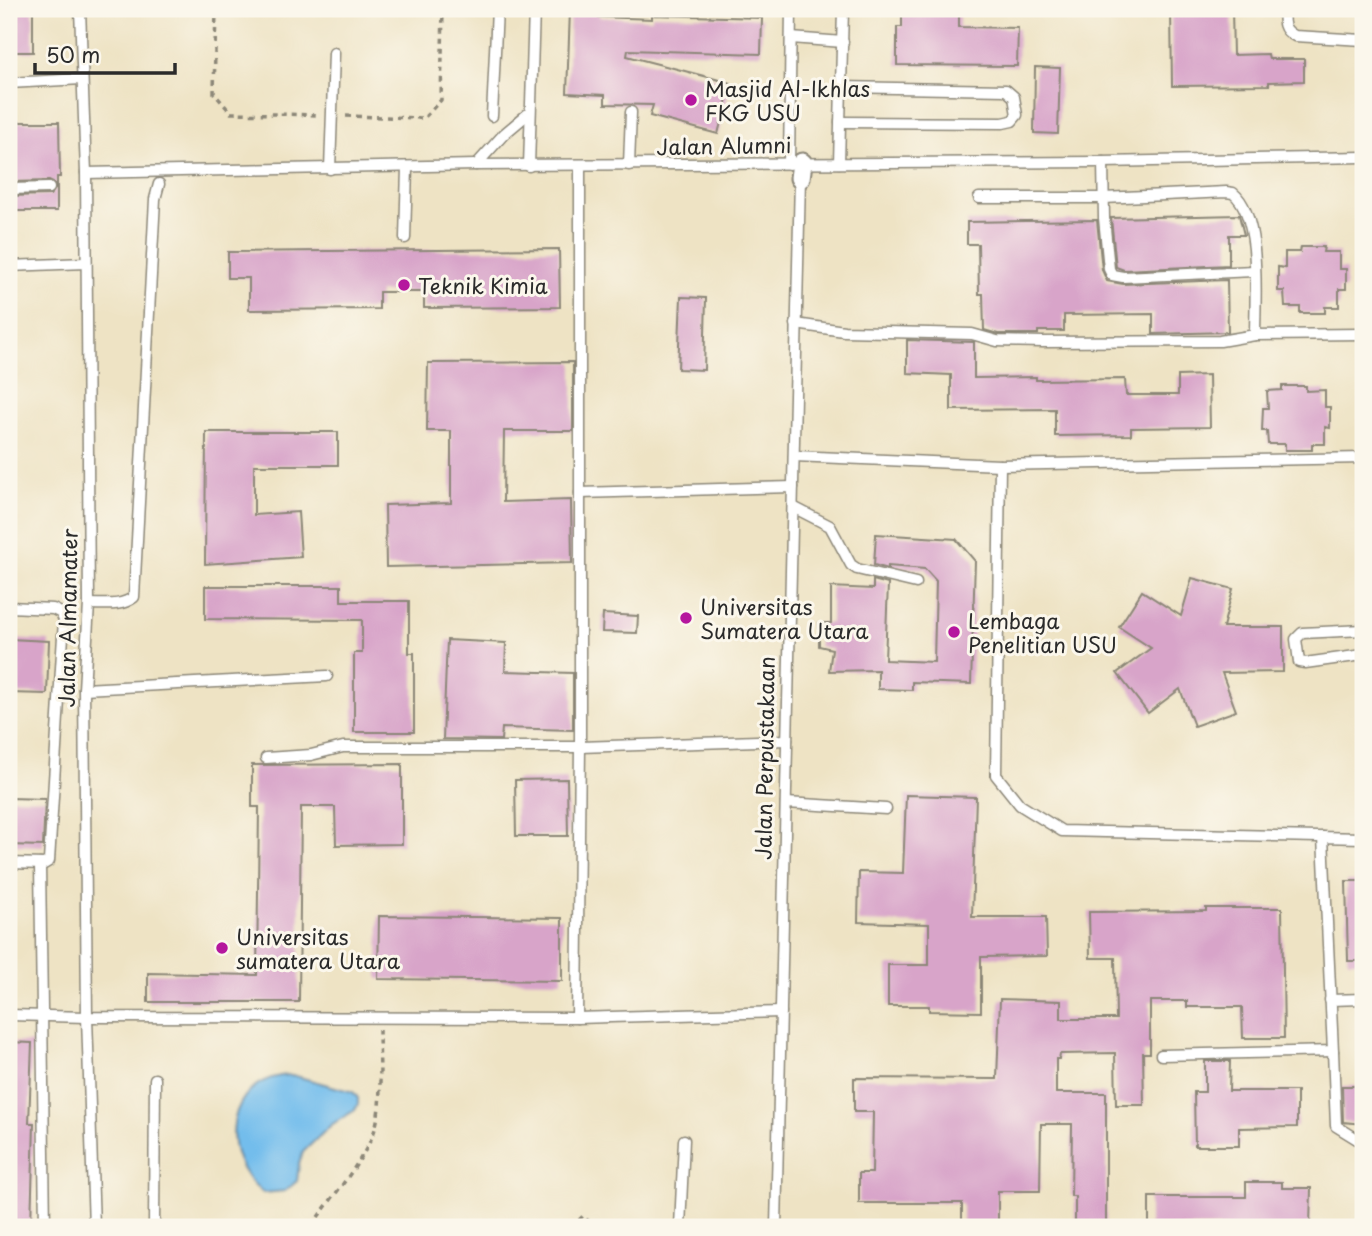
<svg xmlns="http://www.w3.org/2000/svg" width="1372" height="1236" viewBox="0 0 1372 1236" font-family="'Playpen Sans',sans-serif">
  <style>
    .water { fill: #73bdec; stroke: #4f748c; stroke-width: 2 }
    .building { fill: #d8a4c9 }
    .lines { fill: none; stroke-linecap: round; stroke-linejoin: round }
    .service-casing { stroke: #8c8778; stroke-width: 13 }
    .minor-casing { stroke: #8c8778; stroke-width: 23 }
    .path { stroke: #8c8778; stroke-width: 3.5; stroke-dasharray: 5 5; stroke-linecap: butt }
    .service { stroke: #fff; stroke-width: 10 }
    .minor { stroke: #fff; stroke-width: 19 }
    .poi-dot { fill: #b5179e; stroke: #fbf7ec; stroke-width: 2.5 }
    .labels { text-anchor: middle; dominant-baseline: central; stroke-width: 6; stroke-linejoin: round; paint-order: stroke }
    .poi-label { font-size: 21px; fill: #2b2b2b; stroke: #fbf7ec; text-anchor: start }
    .street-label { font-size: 21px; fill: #2b2b2b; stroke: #fbf7ec }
  </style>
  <rect width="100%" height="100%" fill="#fbf7ec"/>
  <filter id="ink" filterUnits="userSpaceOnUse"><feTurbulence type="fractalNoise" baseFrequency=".0143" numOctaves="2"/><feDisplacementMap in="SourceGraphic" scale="14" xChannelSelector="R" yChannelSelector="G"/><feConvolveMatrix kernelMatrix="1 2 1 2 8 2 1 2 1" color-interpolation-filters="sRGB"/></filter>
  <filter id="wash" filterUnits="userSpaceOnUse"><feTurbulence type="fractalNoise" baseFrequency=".00686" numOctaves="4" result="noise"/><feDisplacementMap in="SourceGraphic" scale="28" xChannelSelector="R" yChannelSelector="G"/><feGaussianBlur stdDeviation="1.57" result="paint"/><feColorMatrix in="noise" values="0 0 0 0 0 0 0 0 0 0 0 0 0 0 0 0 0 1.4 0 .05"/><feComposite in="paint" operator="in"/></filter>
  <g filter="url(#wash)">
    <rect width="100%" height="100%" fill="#eee3c4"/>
    <path class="water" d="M292 1075 353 1092 358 1098V1104L355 1110 331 1125 303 1152 299 1164 297 1181 285 1191 263 1193C216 1157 224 1076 292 1075Z"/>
    <g id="blocks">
      <g class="building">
        <rect x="9" y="9" width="24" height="43"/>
        <polygon points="902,9 959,9 959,27 1018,28 1017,66 897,65 897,27 902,27"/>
        <polygon points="1171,9 1232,9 1233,55 1268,54 1269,59 1304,59 1304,81 1269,82 1269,85 1172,86"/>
        <polygon points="570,10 599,11 599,17 652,19 652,15 762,18 761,54 628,50 627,56 731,83 718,134 650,116 653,105 605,104 605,95 567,93"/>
        <polygon points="1035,67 1060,68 1058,134 1034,133"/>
        <polygon points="9,122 59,122 60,177 57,177 57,211 9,211 9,196 50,195 56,188 55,184 49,181 9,182"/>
        <polygon points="1239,215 1244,235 1229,235 1229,265 1124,270 1116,267 1111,218"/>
        <polygon points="1097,220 1102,270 1107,281 1123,284 1227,280 1228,332 1153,334 1153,314 1064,315 1064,331 1038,331 1038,334 998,334 984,330 983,294 979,294 978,244 967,244 967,222"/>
        <polygon points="1301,247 1324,247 1323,252 1339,252 1339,269 1346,269 1346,289 1339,289 1339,307 1325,307 1325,313 1300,313 1300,307 1285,307 1284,291 1278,291 1278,267 1285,268 1285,252 1300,252"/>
        <polygon points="559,249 560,307 424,308 424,292 379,292 379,309 249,310 249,278 228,278 228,252"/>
        <polygon points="681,297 706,298 704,370 678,369"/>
        <polygon points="907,340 974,342 974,378 1036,377 1036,380 1125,379 1126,395 1178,395 1178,376 1209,375 1210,427 1131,428 1131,435 1055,436 1055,409 951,410 951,375 907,373"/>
        <polygon points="573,362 573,431 504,431 503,502 571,500 572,563 386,567 385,505 451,503 451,431 427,431 428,363"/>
        <polygon points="1282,386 1306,386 1306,391 1325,390 1325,407 1330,407 1330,428 1325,427 1325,444 1312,444 1312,450 1285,450 1285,444 1268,444 1267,431 1262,431 1263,408 1268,408 1267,391 1282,390"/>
        <polygon points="206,432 338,432 338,465 254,465 254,515 298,512 301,557 205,564"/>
        <polygon points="876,534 956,539 975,561 971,684 912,682 912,690 878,689 878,670 829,671 832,649 819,646 819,623 831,623 831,587 873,589 873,580 888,584 885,660 934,662 936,581 925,569 888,566 888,569 874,565"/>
        <polygon points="1192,578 1233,589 1223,627 1283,627 1283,672 1222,673 1236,711 1194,726 1180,689 1148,713 1117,673 1151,648 1119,627 1142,591 1181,616"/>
        <polygon points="205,586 341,586 341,601 409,601 409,653 414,653 414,732 354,732 354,653 362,653 362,620 205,619"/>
        <polygon points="603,614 638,616 637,633 602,632"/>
        <polygon points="9,639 49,641 47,694 9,693"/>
        <polygon points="447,640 506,643 505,671 573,673 573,730 502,728 501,740 443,739"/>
        <polygon points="402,764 402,844 336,845 335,807 301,807 299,1002 148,1002 148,973 257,975 259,807 252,807 252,765"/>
        <polygon points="567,779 568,836 516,836 515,780"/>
        <polygon points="906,795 976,797 972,917 1046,917 1047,956 981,957 981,1012 929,1011 929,1006 888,1006 888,965 929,965 929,924 858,922 859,872 903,873"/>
        <polygon points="9,798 45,799 43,846 9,845"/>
        <polygon points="1346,881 1363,881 1363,961 1348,961"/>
        <polygon points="1206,908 1282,908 1284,1038 1243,1038 1242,1007 1187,1007 1187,1001 1150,1001 1150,1053 1143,1053 1144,1105 1116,1105 1115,1053 1060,1054 1059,1059 1056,1059 1056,1093 1106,1093 1106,1227 1075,1227 1075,1196 1071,1196 1072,1124 1041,1124 1040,1191 998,1191 998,1227 962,1227 962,1203 859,1203 859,1173 872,1173 873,1112 854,1112 854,1078 997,1079 1000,999 1061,1001 1061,1019 1116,1019 1115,958 1090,958 1089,912 1206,911"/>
        <polygon points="379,916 562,918 562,981 378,979"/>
        <polygon points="9,1042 32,1043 29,1123 34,1123 31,1225 9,1224"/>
        <polygon points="1205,1061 1230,1061 1229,1091 1297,1091 1297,1127 1239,1128 1239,1146 1195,1146 1194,1092 1205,1092"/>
        <polygon points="1342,1086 1363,1086 1363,1124 1343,1122"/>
        <polygon points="1246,1182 1282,1182 1282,1188 1311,1188 1310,1227 1149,1227 1149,1197 1246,1197"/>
      </g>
    </g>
  </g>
  <g filter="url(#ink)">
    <use href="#blocks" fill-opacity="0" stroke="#8c8778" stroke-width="2"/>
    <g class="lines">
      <g class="service-casing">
        <g id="service">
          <polyline points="80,9 86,173 89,604 84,689 87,1017 94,1227"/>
          <path d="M1284 9C1283 21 1282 30 1295 36L1363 40"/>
          <polyline points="791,38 843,42"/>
          <polyline points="9,83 82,79"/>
          <polyline points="492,116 497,9"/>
          <polyline points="840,122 1003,123 1012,121 1017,115 1014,97 1006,90 841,87"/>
          <polyline points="1103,162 1104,218 1109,269 1112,275 1123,277 1254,271"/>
          <polyline points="839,163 843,9"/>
          <polyline points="789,164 791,9"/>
          <polyline points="476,165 504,134 529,113"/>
          <polyline points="629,165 631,112"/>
          <polyline points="529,166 534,9"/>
          <polyline points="330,169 334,53"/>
          <polyline points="86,173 476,165 1103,162 1363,157"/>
          <polyline points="9,189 49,188"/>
          <path d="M979 198H1104L1226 192 1233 193C1262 216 1255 300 1255 335"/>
          <polyline points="405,238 407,168"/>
          <polyline points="9,266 86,263"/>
          <polyline points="796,324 844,331 972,334 997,341 1043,342 1220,341 1255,335 1363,334"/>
          <polyline points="794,456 1000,465 1363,458"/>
          <polyline points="1000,465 996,775 1020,805 1062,831 1363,838"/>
          <polyline points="580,493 793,487"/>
          <polyline points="793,507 830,526 851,565 857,569 916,583"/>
          <path d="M89 604C105 604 121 607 134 597L155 199 159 184"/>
          <polyline points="9,607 53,609 61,613 64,620 49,861 44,864 9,863"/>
          <polyline points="1363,630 1302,633 1296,639 1299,662 1305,663 1363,655"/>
          <polyline points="84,689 327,676"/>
          <polyline points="266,758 311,755 343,747 580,747 787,740"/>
          <polyline points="786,803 886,809"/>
          <polyline points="40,864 45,1227"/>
          <polyline points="1330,1000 1363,999"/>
          <polyline points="9,1015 87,1017 577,1018 781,1012"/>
          <polyline points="577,1018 580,747 580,166"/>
          <polyline points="1333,1051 1336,1126 1357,1139 1363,1140"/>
          <polyline points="1161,1055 1333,1051 1323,837"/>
          <polyline points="154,1227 155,1079"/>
          <polyline points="680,1227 684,1140"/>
          <polyline points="776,1227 800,178"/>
        </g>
      </g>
      <g class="minor-casing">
        <polyline id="minor" points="800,178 802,163"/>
      </g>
      <g class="path">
        <polyline points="216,9 214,93 231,113 318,115"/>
        <polyline points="346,116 424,118 441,100 443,9"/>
        <path d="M318 1217C335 1194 367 1155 375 1129 383 1102 379 1058 379 1030"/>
        <polyline points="572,1227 583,1216 595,1227"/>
      </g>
      <use href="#service" class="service"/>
      <use href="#minor" class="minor"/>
    </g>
  </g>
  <g class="poi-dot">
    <circle cx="691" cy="100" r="7"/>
    <circle cx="404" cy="285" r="7"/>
    <circle cx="686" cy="618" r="7"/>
    <circle cx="954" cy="632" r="7"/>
    <circle cx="222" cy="948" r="7"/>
  </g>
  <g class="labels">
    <g class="poi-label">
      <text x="705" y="88">Masjid Al-Ikhlas<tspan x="705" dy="24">FKG USU</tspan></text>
      <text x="418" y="285">Teknik Kimia</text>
      <text x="700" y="606">Universitas<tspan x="700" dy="24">Sumatera Utara</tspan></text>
      <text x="968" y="620">Lembaga<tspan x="968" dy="24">Penelitian USU</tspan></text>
      <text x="236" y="936">Universitas<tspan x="236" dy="24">sumatera Utara</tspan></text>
    </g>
    <g class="street-label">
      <text transform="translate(724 145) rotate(-1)">Jalan Alumni</text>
      <text transform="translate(67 618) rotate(-89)">Jalan Almamater</text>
      <text transform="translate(764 758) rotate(-89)">Jalan Perpustakaan</text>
    </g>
  </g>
  <rect width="1372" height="1236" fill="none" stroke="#fbf7ec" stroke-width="35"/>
  <path d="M35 63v10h140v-10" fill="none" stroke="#2b2b2b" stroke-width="3.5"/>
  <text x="46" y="63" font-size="21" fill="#2b2b2b" stroke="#fbf7ec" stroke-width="5" paint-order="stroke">50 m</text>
</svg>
